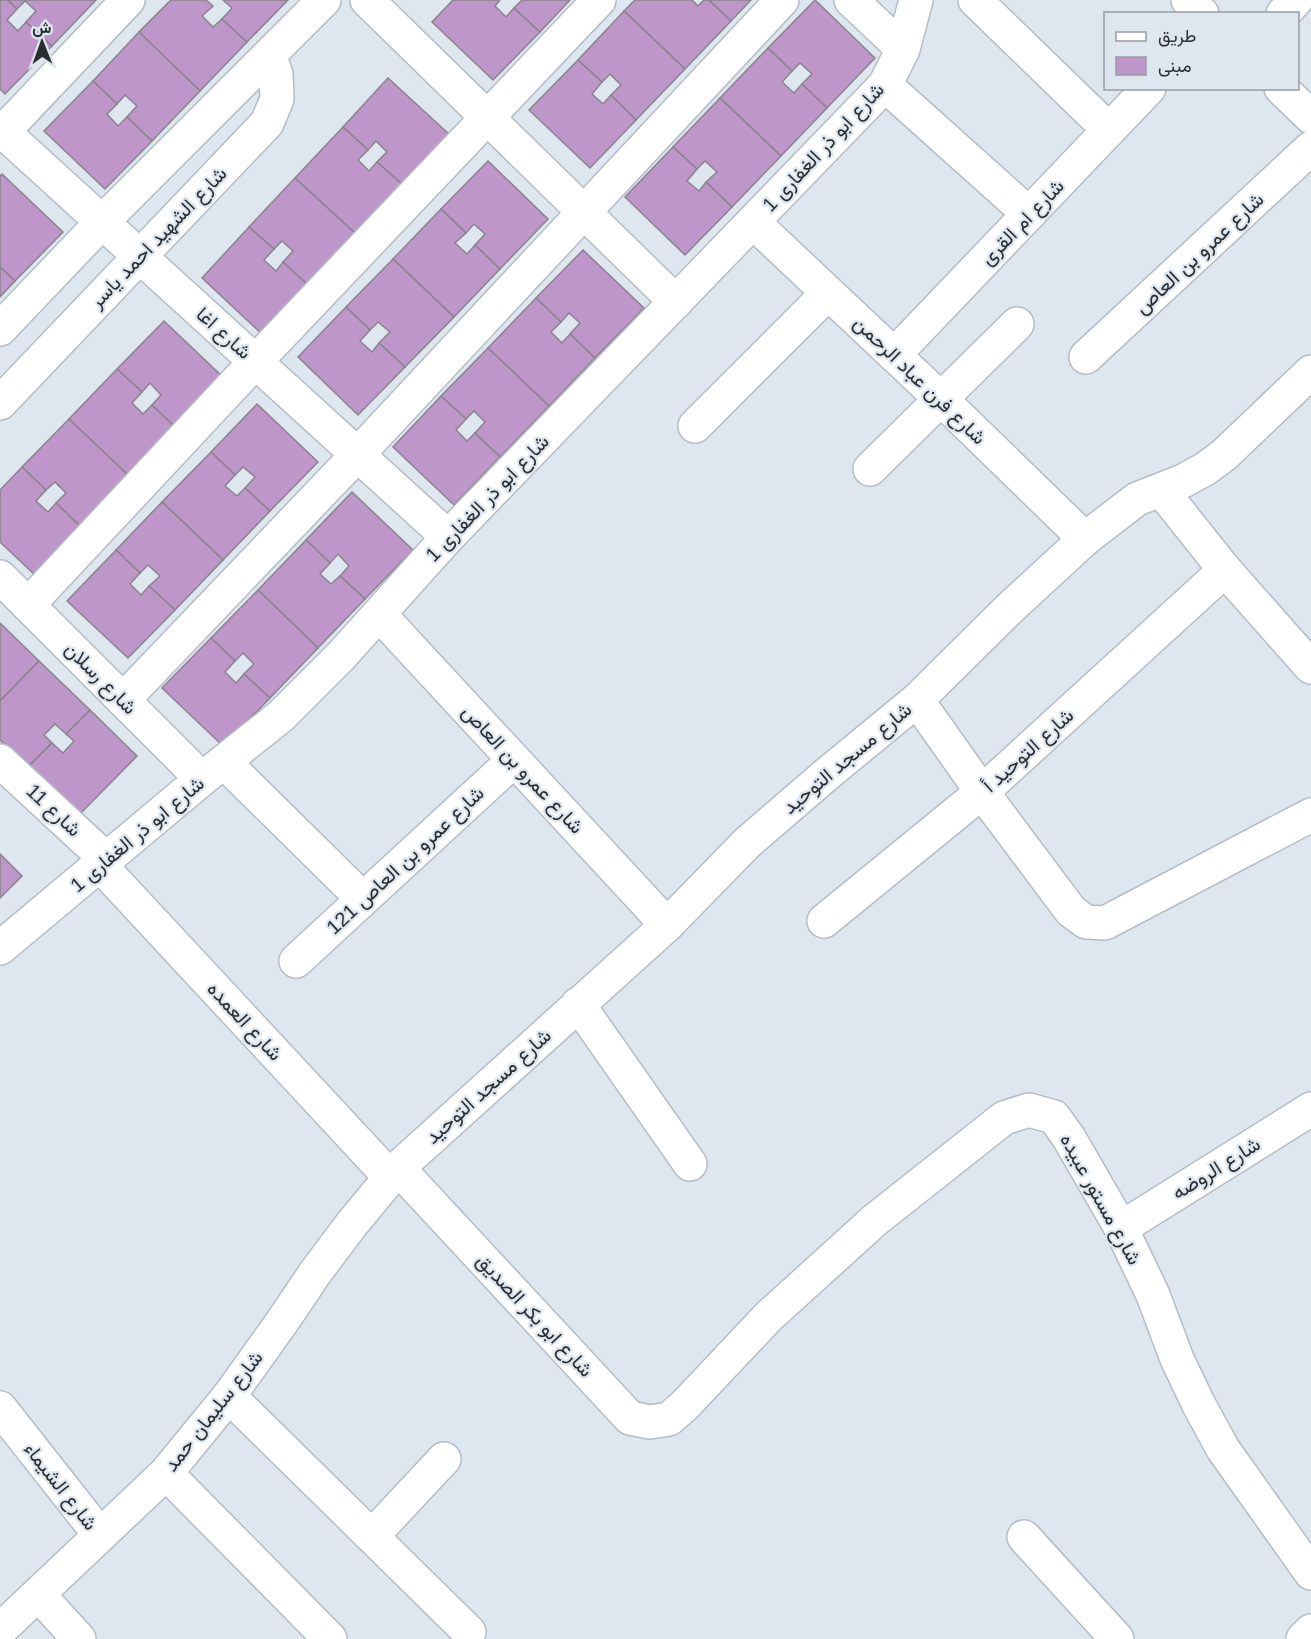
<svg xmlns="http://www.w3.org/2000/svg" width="1311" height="1639" viewBox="0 0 1311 1639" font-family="Arial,Vazirmatn,sans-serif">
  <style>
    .building { fill: #be96c9; stroke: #8a838c; stroke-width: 1.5 }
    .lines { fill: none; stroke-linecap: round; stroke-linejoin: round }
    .minor-casing { stroke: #b4bcc5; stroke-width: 36 }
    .minor { stroke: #fff; stroke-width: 33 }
    .labels { text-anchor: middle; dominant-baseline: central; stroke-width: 4.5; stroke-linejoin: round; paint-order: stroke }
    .street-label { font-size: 20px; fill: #2b2e31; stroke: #dee6f0 }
  </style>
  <rect width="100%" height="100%" fill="#dee6f0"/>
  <g class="building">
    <polygon points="0,0 8,0 17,9 7,20 18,31 26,22 52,46 5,94 0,89"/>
    <polygon points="8,0 96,0 52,46 26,22 36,11 25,1 17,9"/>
    <polygon points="171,0 206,0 213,6 202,16 213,27 222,19 247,42 200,91 139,32"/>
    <polygon points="223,0 288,0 247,42 222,19 232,8"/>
    <polygon points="453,0 500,0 495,6 506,17 514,8 540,32 493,80 432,22"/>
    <polygon points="522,0 570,0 540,32 514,8"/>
    <polygon points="635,0 692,0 698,6 704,0 709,0 731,21 685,69 624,11"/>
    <polygon points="709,0 751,0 731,21"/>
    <polygon points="815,0 875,58 827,108 802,84 812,74 800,63 792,71 768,48"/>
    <polygon points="624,11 685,69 636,120 611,95 621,85 610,74 602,82 578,60"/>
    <polygon points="139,32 200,91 152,141 127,117 137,106 125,95 117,104 93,81"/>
    <polygon points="768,48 792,71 782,82 794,93 802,84 827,108 781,156 720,98"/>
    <polygon points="578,60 602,82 592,94 603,104 611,95 636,120 590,168 529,110"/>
    <polygon points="388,78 450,135 403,185 377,162 387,152 376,141 368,150 343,127"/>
    <polygon points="93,81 117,104 107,114 118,126 127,117 152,141 105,189 44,131"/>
    <polygon points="720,98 781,156 732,207 706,182 717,172 705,161 697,169 673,147"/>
    <polygon points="343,127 368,150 358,160 369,171 377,162 403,185 357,235 295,178"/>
    <polygon points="673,147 697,169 687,181 699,191 706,182 732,207 685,255 625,197"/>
    <polygon points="488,161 548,219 500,269 475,245 485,234 474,224 466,233 441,209"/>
    <polygon points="2,174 63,232 15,281 0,267 0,176"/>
    <polygon points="295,178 357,235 309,286 283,262 293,251 282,241 274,249 249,227"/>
    <polygon points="441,209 466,233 455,243 467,254 475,245 500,269 454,317 393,259"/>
    <polygon points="249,227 274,249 264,260 276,271 283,262 309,286 263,335 202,278"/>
    <polygon points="583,250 644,308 595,358 570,334 580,323 569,313 561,322 536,298"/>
    <polygon points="393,259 454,317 405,367 379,343 390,332 378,322 370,330 346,307"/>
    <polygon points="0,267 15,281 0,297"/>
    <polygon points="536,298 561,322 551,332 562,343 570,334 595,358 549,406 488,348"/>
    <polygon points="346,307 370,330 360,341 372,352 379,343 405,367 358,415 298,357"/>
    <polygon points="164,321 225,379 177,429 152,405 161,395 150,383 142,392 117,369"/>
    <polygon points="488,348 549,406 500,457 475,433 485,422 474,411 466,419 441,396"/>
    <polygon points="117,369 142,392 132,403 143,414 152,405 177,429 130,477 69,419"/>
    <polygon points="441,396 466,419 456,430 467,441 475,433 500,457 454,505 393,447"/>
    <polygon points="257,404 318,462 270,511 245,488 255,477 243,467 235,475 211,452"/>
    <polygon points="69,419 130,477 81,527 56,503 66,493 55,482 46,490 22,467"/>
    <polygon points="211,452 235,475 225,486 237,496 245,488 270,511 223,560 162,502"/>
    <polygon points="22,467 46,490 36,501 48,512 56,503 81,527 35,575 0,542 0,490"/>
    <polygon points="352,492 413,550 365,599 340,576 349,566 338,554 330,563 306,540"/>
    <polygon points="162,502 223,560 175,610 149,586 160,576 148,565 140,573 116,550"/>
    <polygon points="306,540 330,563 320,574 331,584 340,576 365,599 318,648 258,590"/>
    <polygon points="116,550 140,573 130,584 141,595 149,586 175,610 128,658 67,601"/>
    <polygon points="258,590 318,648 270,698 244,674 254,664 243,653 235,661 211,638"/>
    <polygon points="0,623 39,661 0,701"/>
    <polygon points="211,638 235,661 225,672 236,683 244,674 270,698 223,746 162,688"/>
    <polygon points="39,661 90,710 66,734 55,724 44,735 52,743 28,767 0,740 0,701"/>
    <polygon points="90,710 137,756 78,816 28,767 52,743 63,753 74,741 66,734"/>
    <polygon points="0,854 22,876 0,898"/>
  </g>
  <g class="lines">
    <g class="minor-casing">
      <g id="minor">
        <polyline points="367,0 676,302"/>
        <polyline points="851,0 903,49"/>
        <polyline points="975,0 1109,130"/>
        <polyline points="1188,0 1202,14"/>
        <polyline points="1283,14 1296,0"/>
        <polyline points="885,85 1029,214"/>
        <polyline points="1281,88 1311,117"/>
        <polyline points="0,129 448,537"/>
        <polyline points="0,135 128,0"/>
        <polyline points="753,222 941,399 1085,539"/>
        <polyline points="0,329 102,222 324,0"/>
        <polyline points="894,355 1149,88"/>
        <polyline points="1086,357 1311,148"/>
        <polyline points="0,403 267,123 277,99 276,74 269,55"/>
        <polyline points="695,426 828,293"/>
        <polyline points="870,469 1017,324"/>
        <polyline points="1162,491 1225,570 1311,667"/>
        <polyline points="0,577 202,779"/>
        <polyline points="28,605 256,361 599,0"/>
        <polyline points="379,614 667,925"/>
        <polyline points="123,700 358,454 782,0"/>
        <polyline points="917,700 982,792 1071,911 1086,922 1105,923 1311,815"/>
        <polyline points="0,761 107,860"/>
        <polyline points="224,762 363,899"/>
        <polyline points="100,865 390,1177"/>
        <polyline points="824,921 982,792 1225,570"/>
        <polyline points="0,948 202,779 281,716 341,656 448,537 885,85 903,49 916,0"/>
        <polyline points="296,961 514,760"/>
        <polyline points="578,1004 690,1164"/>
        <polyline points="398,1168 630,1418 650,1422 669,1419 685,1405 768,1317 875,1220 1004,1118 1029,1110 1054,1117 1069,1138 1121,1228 1153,1295 1177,1359 1199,1405 1223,1449 1311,1573"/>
        <polyline points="1121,1228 1311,1109"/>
        <polyline points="229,1396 469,1632"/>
        <polyline points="0,1408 100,1535"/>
        <polyline points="166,1473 330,1639"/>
        <polyline points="372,1536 444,1459"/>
        <polyline points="1024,1537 1117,1639"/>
        <polyline points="38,1594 79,1639"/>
        <polyline points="0,1630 166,1473 229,1396 282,1322 315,1273 351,1225 398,1168 667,925 747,843 827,774 917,700 1010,608 1085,539 1137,499 1183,481 1205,469 1224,455 1311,372"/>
        <polyline points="1303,1639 1311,1631"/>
      </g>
    </g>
    <use href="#minor" class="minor"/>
  </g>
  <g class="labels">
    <g class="street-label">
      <text transform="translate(823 147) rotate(-47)">شارع ابو ذر الغفارى 1</text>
      <text transform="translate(1022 222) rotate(-46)">شارع ام القرى</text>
      <text transform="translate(158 237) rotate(-46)">شارع الشهيد احمد ياسر</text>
      <text transform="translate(1199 253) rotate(-43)">شارع عمرو بن العاص</text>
      <text transform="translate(224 333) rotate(42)">شارع اغا</text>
      <text transform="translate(920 380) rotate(44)">شارع فرن عباد الرحمن</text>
      <text transform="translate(487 498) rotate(-46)">شارع ابو ذر الغفارى 1</text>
      <text transform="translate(101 678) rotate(45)">شارع رسلان</text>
      <text transform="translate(1028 750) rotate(-42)">شارع التوحيد أ</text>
      <text transform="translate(847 758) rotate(-40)">شارع مسجد التوحيد</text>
      <text transform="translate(523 769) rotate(47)">شارع عمرو بن العاص</text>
      <text transform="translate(54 810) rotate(43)">شارع 11</text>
      <text transform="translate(137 834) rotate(-40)">شارع ابو ذر الغفارى 1</text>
      <text transform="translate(405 860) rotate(-43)">شارع عمرو بن العاص 121</text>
      <text transform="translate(245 1021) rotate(47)">شارع العمده</text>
      <text transform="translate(488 1086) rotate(-42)">شارع مسجد التوحيد</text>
      <text transform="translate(1216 1168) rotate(-32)">شارع الروضه</text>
      <text transform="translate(1101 1199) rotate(61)">شارع مستور عبيده</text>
      <text transform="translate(535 1315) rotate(47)">شارع ابو بكر الصديق</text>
      <text transform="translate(213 1411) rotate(-52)">شارع سليمان حمد</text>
      <text transform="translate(61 1486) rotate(52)">شارع الشيماء</text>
    </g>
  </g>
  <rect x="1104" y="12" width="195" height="78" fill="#dee6f0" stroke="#969ca4" stroke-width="1.5"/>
  <rect x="1116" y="32" width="30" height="9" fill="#ffffff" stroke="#969ca4" stroke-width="1.5"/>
  <text x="1158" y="42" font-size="18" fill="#2b2e31">طريق</text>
  <rect x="1116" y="57" width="30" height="18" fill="#be96c9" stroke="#969ca4" stroke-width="1.5"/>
  <text x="1158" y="72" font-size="18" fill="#2b2e31">مبنى</text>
  <g transform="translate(42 42) rotate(359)" stroke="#dee6f0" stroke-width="4.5" paint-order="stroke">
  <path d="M0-4.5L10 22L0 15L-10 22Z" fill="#2b2e31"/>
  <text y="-9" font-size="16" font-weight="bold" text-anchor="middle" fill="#2b2e31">ش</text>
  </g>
</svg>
